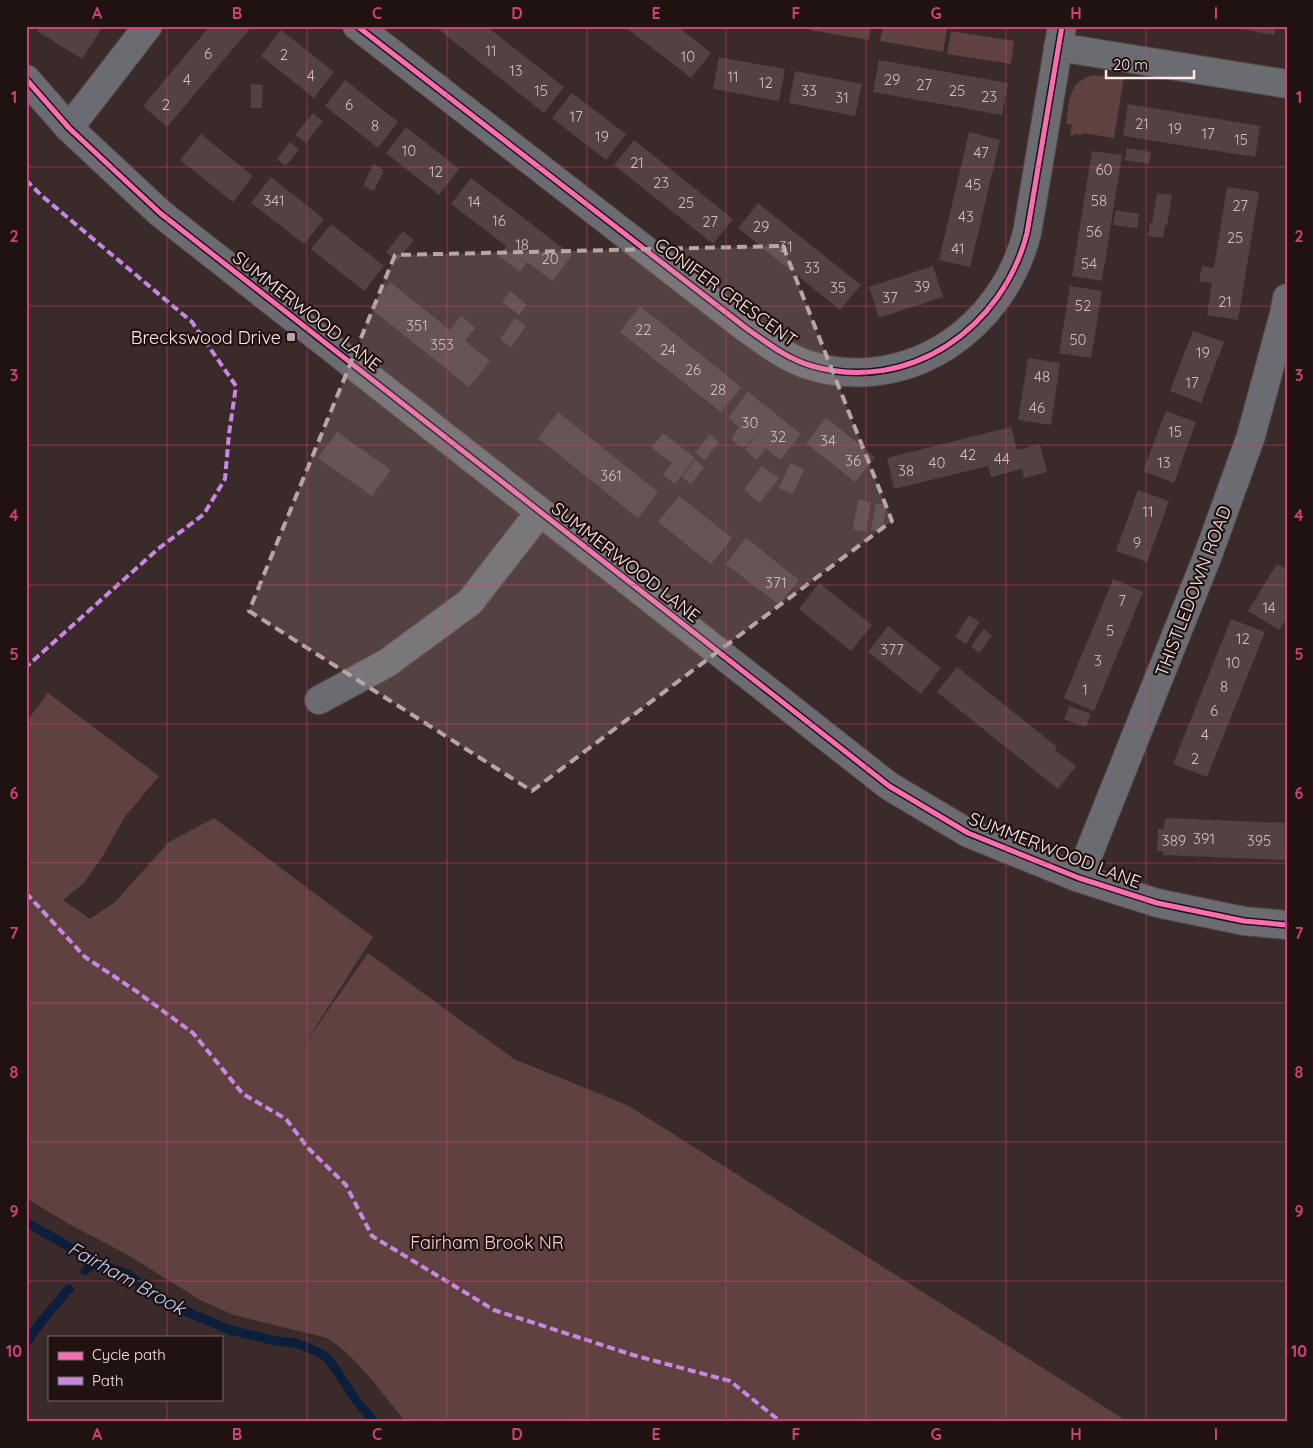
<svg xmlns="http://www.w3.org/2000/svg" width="1313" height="1448" viewBox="0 0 1313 1448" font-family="Quicksand,sans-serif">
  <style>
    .green { fill: #5f4240 }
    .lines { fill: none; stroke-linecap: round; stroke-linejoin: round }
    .stream { stroke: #0b1e3b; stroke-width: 9 }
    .building { fill: #534241 }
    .minor-casing { stroke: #544645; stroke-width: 30 }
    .minor { stroke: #6b6c71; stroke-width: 28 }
    .quiet { stroke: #c787e3; stroke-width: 4; stroke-dasharray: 8 4; stroke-linecap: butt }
    .cycleway-casing { stroke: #1f1211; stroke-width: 8 }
    .cycleway { stroke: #f96db3; stroke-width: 5 }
    .marked { fill: #b9a6a4; fill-opacity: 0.2; stroke: #b9a6a4; stroke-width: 4; stroke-dasharray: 10 6; stroke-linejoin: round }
    .grid { fill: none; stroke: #ce4277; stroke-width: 1; stroke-opacity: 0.55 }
    .poi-dot { fill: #b9a6a4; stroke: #1f1211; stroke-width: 2 }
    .labels { text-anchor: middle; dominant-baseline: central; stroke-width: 4.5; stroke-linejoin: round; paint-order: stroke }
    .number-label { font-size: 15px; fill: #d2bfbe }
    .street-label { font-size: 18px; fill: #fde9e7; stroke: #1f1211 }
    .poi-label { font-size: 18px; fill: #fde9e7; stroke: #1f1211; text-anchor: end }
    .park-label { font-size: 18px; fill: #f4d1ce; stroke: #1f1211 }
    .water-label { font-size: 19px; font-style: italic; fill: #bbd5fb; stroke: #1f1211 }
    .neatline { fill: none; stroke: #ce4277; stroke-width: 2 }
    .grid-label { font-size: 16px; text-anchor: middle; font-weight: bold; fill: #ce4277 }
  </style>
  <rect width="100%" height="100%" fill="#3a2a29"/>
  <g class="green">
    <polygon points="810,26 871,26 869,40 810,30"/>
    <polygon points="883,26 931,26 947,29 943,52 880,41"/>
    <polygon points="951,31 1014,41 1011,64 947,54"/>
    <path d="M1093 75 1124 78 1114 138 1083 133 1082 135 1074 134V136L1070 135 1072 125 1066 124C1070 101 1067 82 1093 75Z"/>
    <path d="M48 693 159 776 124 818 104 854 84 883 63 900 90 919 115 902 169 842 214 818 373 937 304 1045 368 953 514 1059 629 1106 1128 1422H406C382 1394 358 1357 327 1338L234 1315 200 1300 128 1255 69 1224 26 1198V722Z"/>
  </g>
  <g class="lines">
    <g class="stream">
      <polyline points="26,1222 95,1262 129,1275 161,1301 230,1330 276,1341 295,1343 307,1347 325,1356 335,1368 355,1399 374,1422"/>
      <polyline points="85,1271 95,1262"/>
      <polyline points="26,1343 44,1318 69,1289"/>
    </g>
  </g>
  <g class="building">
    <polygon points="43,26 103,26 82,59 37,31"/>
    <polygon points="210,26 252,26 167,127 143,106"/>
    <polygon points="434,26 486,26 564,87 544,113"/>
    <polygon points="624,26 677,26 711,53 691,78"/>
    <polygon points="1226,26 1276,26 1274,35"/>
    <polygon points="281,30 334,72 314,98 261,56"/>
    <polygon points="719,57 785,69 779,101 713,89"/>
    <polygon points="879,60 1008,83 1002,115 873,92"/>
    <polygon points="795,71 862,84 855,116 789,103"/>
    <polygon points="345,80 398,122 378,148 325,106"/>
    <polygon points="251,84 263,85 262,108 251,108"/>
    <polygon points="572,93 626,134 606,160 552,118"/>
    <polygon points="1128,104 1260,126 1255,157 1123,136"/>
    <polygon points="313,113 323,121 306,143 295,135"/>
    <polygon points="406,127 459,169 439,195 386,153"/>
    <polygon points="969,132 1000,140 970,267 939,260"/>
    <polygon points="201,134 253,176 233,202 180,160"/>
    <polygon points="634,140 733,219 713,244 614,165"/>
    <polygon points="290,142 299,149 286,166 277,159"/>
    <polygon points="1127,148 1151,152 1149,164 1125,160"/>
    <polygon points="1092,151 1122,155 1102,281 1072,276"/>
    <polygon points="373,164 384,170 374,191 363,186"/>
    <polygon points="271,177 324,219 304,244 251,203"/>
    <polygon points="471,178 572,255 553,281 527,262 520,272 499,256 506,246 451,204"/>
    <polygon points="1227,187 1259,192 1238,320 1207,315 1212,283 1199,281 1202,266 1214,268"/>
    <polygon points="1157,193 1172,195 1167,225 1165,225 1163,238 1148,236 1150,223 1152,223"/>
    <polygon points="758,203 861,285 840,310 738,228"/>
    <polygon points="1116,210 1139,214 1137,228 1113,225"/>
    <polygon points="331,224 384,266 364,291 311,249"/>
    <polygon points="403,231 414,240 397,261 386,252"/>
    <polygon points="933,266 943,297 879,318 869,287"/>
    <polygon points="390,282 450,330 461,316 475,328 465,341 490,361 469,387 370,308"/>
    <polygon points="1070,286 1102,291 1091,358 1059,353"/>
    <polygon points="510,291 527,305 519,315 502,302"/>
    <polygon points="640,306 741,387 721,412 620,332"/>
    <polygon points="515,318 526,326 511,347 500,339"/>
    <polygon points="1193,331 1224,342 1201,403 1170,391"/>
    <polygon points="1028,358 1060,363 1051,425 1018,420"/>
    <polygon points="748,392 801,434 780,460 766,448 757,460 745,450 754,439 753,438 747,446 741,447 733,441 733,436 739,427 728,418"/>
    <polygon points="1166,411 1196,422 1174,483 1143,471"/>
    <polygon points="558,412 658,492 638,518 538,438"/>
    <polygon points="826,418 875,457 855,482 806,443"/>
    <polygon points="1011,427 1017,450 1040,444 1047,472 1024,478 1022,469 991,477 988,466 894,489 887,458"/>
    <polygon points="337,432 391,470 372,496 318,458"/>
    <polygon points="663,433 695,458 675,484 663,475 672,463 652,448"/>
    <polygon points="710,434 719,442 705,460 695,453"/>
    <polygon points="695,460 704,467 691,484 682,477"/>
    <polygon points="790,463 804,469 793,494 779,488"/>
    <polygon points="762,466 779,478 760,503 744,490"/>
    <polygon points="1138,490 1169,501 1147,562 1116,551"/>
    <polygon points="679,496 732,538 711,564 658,522"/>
    <polygon points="858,500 871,502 866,532 853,529"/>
    <polygon points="876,503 887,505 882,531 871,530"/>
    <polygon points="746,538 799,580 779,605 726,564"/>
    <polygon points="1277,564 1287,570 1287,618 1279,630 1248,611"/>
    <polygon points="1113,579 1143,592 1094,711 1064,698"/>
    <polygon points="819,583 872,625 851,651 799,609"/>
    <polygon points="969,615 980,622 966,644 955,637"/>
    <polygon points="1231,619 1265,632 1207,777 1173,764"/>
    <polygon points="888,626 941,668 921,694 868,652"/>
    <polygon points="984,629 992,636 979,653 971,646"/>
    <polygon points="957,667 1057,747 1055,750 1076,766 1058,789 937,692"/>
    <polygon points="1069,706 1091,714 1086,727 1064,719"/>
    <polygon points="1165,818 1287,823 1287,860 1163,855 1163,851 1157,851 1158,829 1164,829"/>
  </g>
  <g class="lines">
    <g class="minor-casing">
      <g id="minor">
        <path d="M357 26 746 328C766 342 787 359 812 366 909 394 1003 328 1027 233L1062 26"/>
        <polyline points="1058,47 1287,84"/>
        <polyline points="26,79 69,128 160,213 889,786 968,833 1079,878 1157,903 1244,921 1287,925"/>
        <polyline points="69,128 148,26"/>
        <polyline points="319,700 387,663 470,602 540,512"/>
        <polyline points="1079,878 1208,555 1251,436 1284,314 1287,298"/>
      </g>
    </g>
    <use href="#minor" class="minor"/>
    <g class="quiet">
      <polyline points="26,180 42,196 192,322 236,386 229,434 225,479 204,514 158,549 26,667"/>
      <polyline points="26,893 85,957 136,991 193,1033 243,1094 286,1119 308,1148 346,1185 372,1236 494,1310 633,1355 730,1381 781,1422"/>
    </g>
    <g class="cycleway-casing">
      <g id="cycleway">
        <path d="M357 26 746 328C766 342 787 359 812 366 909 394 1003 328 1027 233L1062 26"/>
        <polyline points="26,79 69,128 160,213 889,786 968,833 1079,878 1157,903 1244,921 1287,925"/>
      </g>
    </g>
    <use href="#cycleway" class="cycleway"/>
  </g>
  <path class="marked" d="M783 246 892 521 532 791 249 611 395 255Z"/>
  <path class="grid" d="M167 26V1337M307 26V1422M447 26V1422M587 26V1422M726 26V1422M866 26V1422M1006 26V1422M1146 26V1422M26 167H1287M26 306H1287M26 445H1287M26 585H1287M26 724H1287M26 863H1287M26 1003H1287M26 1142H1287M26 1281H1287M167 1399V1422"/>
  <rect class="poi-dot" x="286" y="332" width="10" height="10" rx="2.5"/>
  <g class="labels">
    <g class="number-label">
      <text x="491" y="50">11</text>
      <text x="208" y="53">6</text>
      <text x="284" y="54">2</text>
      <text x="688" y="56">10</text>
      <text x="516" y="70">13</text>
      <text x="311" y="75">4</text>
      <text x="733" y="76">11</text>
      <text x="187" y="79">4</text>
      <text x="892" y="79">29</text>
      <text x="766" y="82">12</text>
      <text x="924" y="84">27</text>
      <text x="541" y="90">15</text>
      <text x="809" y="90">33</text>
      <text x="957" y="90">25</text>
      <text x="989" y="96">23</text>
      <text x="842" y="97">31</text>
      <text x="166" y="104">2</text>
      <text x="349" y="104">6</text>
      <text x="576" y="116">17</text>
      <text x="1142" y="123">21</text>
      <text x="375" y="125">8</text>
      <text x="1175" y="128">19</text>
      <text x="1208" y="133">17</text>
      <text x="602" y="136">19</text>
      <text x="1241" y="139">15</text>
      <text x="409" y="150">10</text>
      <text x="981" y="152">47</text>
      <text x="637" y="162">21</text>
      <text x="1104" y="169">60</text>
      <text x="436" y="171">12</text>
      <text x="661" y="182">23</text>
      <text x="973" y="184">45</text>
      <text x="274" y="200">341</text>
      <text x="1099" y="200">58</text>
      <text x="474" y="201">14</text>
      <text x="686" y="202">25</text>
      <text x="1240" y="205">27</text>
      <text x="966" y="216">43</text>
      <text x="499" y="220">16</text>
      <text x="710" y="221">27</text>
      <text x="761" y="226">29</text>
      <text x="1094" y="231">56</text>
      <text x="1235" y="237">25</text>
      <text x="522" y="244">18</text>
      <text x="786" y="246">31</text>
      <text x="958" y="248">41</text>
      <text x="550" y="258">20</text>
      <text x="1089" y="263">54</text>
      <text x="812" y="267">33</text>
      <text x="922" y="286">39</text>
      <text x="838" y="287">35</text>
      <text x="890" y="297">37</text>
      <text x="1225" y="301">21</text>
      <text x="1083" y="305">52</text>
      <text x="417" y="325">351</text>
      <text x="643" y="329">22</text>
      <text x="1078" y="339">50</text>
      <text x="442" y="344">353</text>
      <text x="668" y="349">24</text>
      <text x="1203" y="352">19</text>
      <text x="693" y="369">26</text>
      <text x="1042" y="376">48</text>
      <text x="1192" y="382">17</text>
      <text x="718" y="389">28</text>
      <text x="1037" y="407">46</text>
      <text x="750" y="422">30</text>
      <text x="1175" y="431">15</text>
      <text x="778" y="436">32</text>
      <text x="828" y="440">34</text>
      <text x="968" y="454">42</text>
      <text x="1002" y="458">44</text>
      <text x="853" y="460">36</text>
      <text x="937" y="462">40</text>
      <text x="1164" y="462">13</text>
      <text x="906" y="470">38</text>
      <text x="611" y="475">361</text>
      <text x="1148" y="511">11</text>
      <text x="1137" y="542">9</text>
      <text x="776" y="582">371</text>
      <text x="1122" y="600">7</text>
      <text x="1269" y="607">14</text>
      <text x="1110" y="630">5</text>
      <text x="1243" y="638">12</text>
      <text x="892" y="649">377</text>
      <text x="1098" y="660">3</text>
      <text x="1233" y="662">10</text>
      <text x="1224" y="686">8</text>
      <text x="1085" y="689">1</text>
      <text x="1214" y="710">6</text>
      <text x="1205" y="734">4</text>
      <text x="1195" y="758">2</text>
      <text x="1204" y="838">391</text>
      <text x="1174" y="840">389</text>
      <text x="1259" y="840">395</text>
    </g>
    <g class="street-label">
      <text transform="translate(726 292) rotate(36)">CONIFER CRESCENT</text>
      <text transform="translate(307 311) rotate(38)">SUMMERWOOD LANE</text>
      <text transform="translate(626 562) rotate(38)">SUMMERWOOD LANE</text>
      <text transform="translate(1193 591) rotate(-69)">THISTLEDOWN ROAD</text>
      <text transform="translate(1055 850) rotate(21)">SUMMERWOOD LANE</text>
    </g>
    <g class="poi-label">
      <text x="281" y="337">Breckswood Drive</text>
    </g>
    <g class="park-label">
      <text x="487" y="1242">Fairham Brook NR</text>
    </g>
    <g class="water-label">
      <text transform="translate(127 1278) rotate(29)">Fairham Brook</text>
    </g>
  </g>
  <rect width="1313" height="1448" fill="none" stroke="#1f1211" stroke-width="55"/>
  <rect x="48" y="1336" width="175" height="65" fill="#1f1211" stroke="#786867"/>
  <rect x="58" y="1352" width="25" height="8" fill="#f96db3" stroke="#786867"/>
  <text x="92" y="1360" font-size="15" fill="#fde9e7">Cycle path</text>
  <rect x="58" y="1377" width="25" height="8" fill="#c787e3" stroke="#786867"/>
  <text x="92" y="1386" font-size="15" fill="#fde9e7">Path</text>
  <path d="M1106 70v8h88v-8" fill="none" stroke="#fde9e7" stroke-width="2.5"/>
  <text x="1113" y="70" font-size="15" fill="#fde9e7" stroke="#1f1211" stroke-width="4" paint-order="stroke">20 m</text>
  <rect x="28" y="28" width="1258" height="1392" class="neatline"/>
  <g class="grid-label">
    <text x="97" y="19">A</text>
    <text x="237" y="19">B</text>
    <text x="377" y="19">C</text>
    <text x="517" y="19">D</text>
    <text x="656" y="19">E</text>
    <text x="796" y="19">F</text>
    <text x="936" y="19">G</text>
    <text x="1076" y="19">H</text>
    <text x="1216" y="19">I</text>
    <text x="14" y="103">1</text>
    <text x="1299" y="103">1</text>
    <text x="14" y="242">2</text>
    <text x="1299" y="242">2</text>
    <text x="14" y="381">3</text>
    <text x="1299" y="381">3</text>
    <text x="14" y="521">4</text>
    <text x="1299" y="521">4</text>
    <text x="14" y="660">5</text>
    <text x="1299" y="660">5</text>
    <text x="14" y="799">6</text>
    <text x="1299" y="799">6</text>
    <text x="14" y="939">7</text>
    <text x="1299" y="939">7</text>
    <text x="14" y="1078">8</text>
    <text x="1299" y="1078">8</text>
    <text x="14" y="1217">9</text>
    <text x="1299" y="1217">9</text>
    <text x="14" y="1357">10</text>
    <text x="1299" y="1357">10</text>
    <text x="97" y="1440">A</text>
    <text x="237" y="1440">B</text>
    <text x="377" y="1440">C</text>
    <text x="517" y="1440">D</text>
    <text x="656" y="1440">E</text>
    <text x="796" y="1440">F</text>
    <text x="936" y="1440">G</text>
    <text x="1076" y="1440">H</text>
    <text x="1216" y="1440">I</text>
  </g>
</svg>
